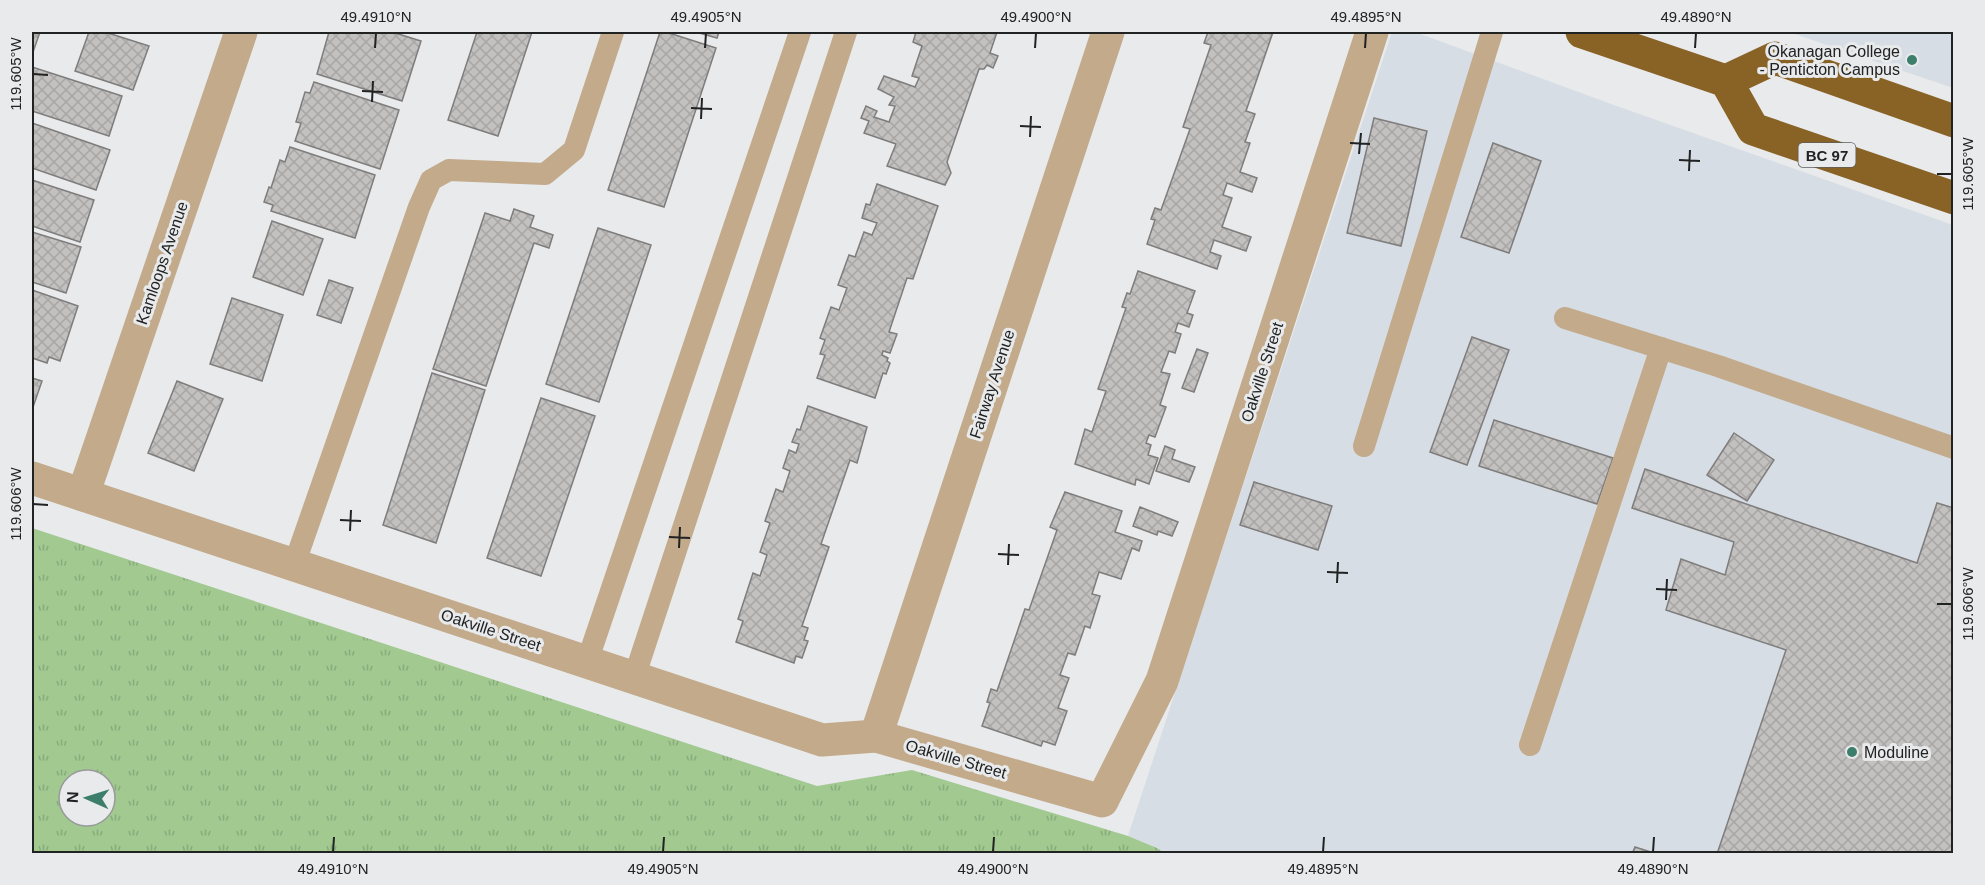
<svg xmlns="http://www.w3.org/2000/svg" width="1985" height="885" viewBox="0 0 1985 885" font-family="Helvetica,sans-serif">
  <style>
    .built { fill: #d6dde4 }
    .grass { fill: url(#grass-tufts); fill-rule: evenodd }
    .building { fill: url(#building-cross-hatch); stroke: #7f7c7c; stroke-width: 1.5 }
    .lines { fill: none; stroke-linecap: round; stroke-linejoin: round }
    .lane { stroke: #c2aa8b; stroke-width: 22 }
    .street { stroke: #c2aa8b; stroke-width: 33 }
    .highway { stroke: #896226; stroke-width: 33 }
    .ticks { fill: none; stroke: #212222; stroke-width: 2 }
    .poi-dot { fill: #3c7d6c; stroke: #e8eaec; stroke-width: 2 }
    .labels { text-anchor: middle; dominant-baseline: central; stroke-width: 6; stroke-linejoin: round; paint-order: stroke }
    .shield { fill: #e8eaec; stroke: #5d5e5f; stroke-width: 1.5 }
    .shield-label { font-size: 15px; font-weight: bold; fill: #212222 }
    .poi-label { font-size: 16px; fill: #212222; stroke: #e8eaec; text-anchor: end }
    .street-label { font-size: 16px; fill: #212222; stroke: #e8eaec }
    .neatline { fill: none; stroke: #212222; stroke-width: 2 }
    .ticks-label { font-size: 15px; text-anchor: middle; fill: #212222 }
  </style>
  <defs>
    <pattern id="grass-tufts" width="24" height="20" patternUnits="userSpaceOnUse" patternTransform="scale(1.5)"><rect width="24" height="20" fill="#a1c990"/><path d="M3 7l-1-3M5 7V3M7 7l1-3M15 17l-1-3M17 17v-4M19 17l1-3" fill="none" stroke="#8aac7c"/></pattern>
    <pattern id="building-cross-hatch" width="8" height="8" patternUnits="userSpaceOnUse" patternTransform="scale(1.5)"><rect width="8" height="8" fill="#c3c1c0"/><path d="M0 0l8 8M0 8l8-8" fill="none" stroke="#a7a6a5"/></pattern>
  </defs>
  <rect width="100%" height="100%" fill="#e8eaec"/>
  <g class="built">
    <polygon points="1392,32 1415,32 1611,104 1953,225 1953,853 1164,854 1157,848 1128,836"/>
    <polygon points="1789,32 1953,32 1953,88"/>
  </g>
  <path class="grass" d="M32 528 817 786 912 770 1128 836 1157 848 1164 853H32ZM69 780H105V816H69Z"/>
  <g class="building">
    <polygon points="32,32 40,32 33,52 32,52"/>
    <polygon points="89,32 105,32 149,46 133,90 75,71"/>
    <polygon points="329,32 392,32 421,41 402,101 317,74"/>
    <polygon points="477,32 532,32 498,136 448,120"/>
    <polygon points="660,32 666,32 716,48 664,207 608,190"/>
    <polygon points="696,32 719,32 717,38"/>
    <polygon points="916,32 997,32 990,53 998,56 993,68 987,65 984,69 979,69 947,162 951,173 945,185 887,166 896,144 864,133 869,121 861,118 866,106 877,111 874,117 889,122 895,106 889,105 894,97 878,89 884,76 915,87 919,78 912,76 922,46 913,42"/>
    <polygon points="1208,32 1273,32 1246,111 1255,114 1245,142 1250,143 1240,172 1257,178 1252,192 1227,183 1223,195 1232,198 1222,227 1251,237 1246,251 1214,240 1210,252 1221,256 1217,269 1147,244 1155,220 1151,219 1155,208 1161,210 1190,129 1183,127 1211,45 1204,43"/>
    <polygon points="32,67 122,96 109,136 32,111"/>
    <polygon points="314,82 399,110 380,169 295,141 301,123 296,122 305,92 310,93"/>
    <polygon points="1374,118 1427,131 1401,246 1347,233"/>
    <polygon points="32,123 110,150 96,190 32,168"/>
    <polygon points="1493,143 1541,161 1509,253 1461,237"/>
    <polygon points="290,147 375,175 355,238 271,211 273,205 264,202 269,187 271,188 280,160 285,162"/>
    <polygon points="32,180 94,200 80,242 32,226"/>
    <polygon points="877,184 938,206 913,279 907,278 889,332 897,334 890,353 883,351 882,355 888,358 887,361 890,363 886,374 883,373 875,398 817,378 825,355 820,354 825,340 820,338 831,307 839,310 847,288 838,285 849,255 855,257 864,232 872,235 877,223 862,218 866,204 870,205"/>
    <polygon points="514,209 534,216 530,227 553,235 549,248 534,243 486,386 433,369 485,213 510,221"/>
    <polygon points="272,221 323,239 303,295 253,277"/>
    <polygon points="598,228 651,245 599,402 546,384"/>
    <polygon points="32,232 81,247 66,293 32,282"/>
    <polygon points="1138,271 1195,291 1187,313 1193,315 1189,327 1178,323 1175,332 1181,334 1175,353 1169,351 1161,372 1170,374 1160,405 1166,407 1155,437 1149,435 1146,443 1151,445 1148,455 1158,458 1149,484 1136,479 1135,485 1075,464 1085,429 1092,432 1106,391 1098,389 1126,308 1122,307 1127,293 1130,294"/>
    <polygon points="329,280 353,288 341,323 317,315"/>
    <polygon points="32,290 78,306 60,361 49,357 47,363 32,358"/>
    <polygon points="232,298 283,315 262,381 210,364"/>
    <polygon points="1472,337 1509,350 1467,465 1430,452"/>
    <polygon points="1197,349 1208,353 1194,392 1182,388"/>
    <polygon points="432,373 485,390 436,543 383,525"/>
    <polygon points="32,378 42,381 32,410"/>
    <polygon points="177,381 223,399 194,471 148,453"/>
    <polygon points="541,398 595,416 541,576 487,558"/>
    <polygon points="808,406 867,427 857,463 850,460 821,544 829,547 802,626 808,628 804,640 808,641 802,658 796,656 794,663 736,642 743,621 738,619 753,573 760,576 767,555 760,552 770,523 765,521 776,489 783,492 790,471 783,468 789,450 796,453 799,444 792,442 797,429 800,430"/>
    <polygon points="1494,420 1613,458 1597,504 1479,466"/>
    <polygon points="1734,433 1774,460 1747,501 1707,475"/>
    <polygon points="1165,446 1175,450 1172,459 1195,467 1189,482 1156,471"/>
    <polygon points="1645,469 1917,563 1937,503 1954,508 1954,854 1717,854 1786,650 1666,610 1681,559 1725,575 1734,542 1632,508"/>
    <polygon points="1254,482 1332,506 1318,550 1240,525"/>
    <polygon points="1065,492 1122,511 1115,532 1142,541 1139,551 1132,548 1121,579 1099,572 1092,594 1100,596 1090,628 1085,626 1075,655 1068,653 1060,675 1069,678 1058,708 1067,711 1055,745 1043,741 1041,746 982,726 990,703 987,702 991,689 997,691 1025,609 1029,610 1057,530 1050,527"/>
    <polygon points="1140,507 1178,522 1172,536 1158,531 1157,535 1133,526"/>
    <polygon points="1635,847 1657,854 1632,854"/>
  </g>
  <g class="lines">
    <g class="lane">
      <polyline points="1565,318 1718,366 1954,448"/>
      <polyline points="1364,446 1492,32"/>
      <polyline points="294,565 419,207 431,180 449,170 545,174 574,150 613,32"/>
      <polyline points="587,662 800,32"/>
      <polyline points="634,678 846,32"/>
      <polyline points="1530,745 1661,348"/>
    </g>
    <g class="street">
      <polyline points="32,478 822,740 876,736 1102,801 1162,681 1372,32"/>
      <polyline points="83,495 241,32"/>
      <polyline points="876,736 1108,32"/>
    </g>
    <g class="highway">
      <polyline points="1582,32 1726,81 1753,129 1954,198"/>
      <polyline points="1726,81 1775,58 1954,121"/>
    </g>
  </g>
  <path class="ticks" d="M375 48 376 33M705 48 706 33M1035 48 1036 33M1365 48 1366 33M1695 48 1696 33M33 74 48 75M362 91 383 92M372 102 373 81M691 108 712 109M701 119 702 98M1020 126 1041 127M1030 137 1031 116M1350 143 1370 144M1359 154 1361 133M1679 160 1700 161M1689 171 1690 150M1937 174H1952M33 504 48 505M340 520 361 521M350 531 351 510M669 537 690 538M679 548 680 527M998 554 1019 555M1008 565 1009 544M1327 572 1348 573M1337 583 1338 562M1656 589 1677 590M1666 600 1667 579M1937 604H1952M333 852 334 837M663 852 664 837M993 852 994 837M1323 852 1324 837M1653 852 1654 837"/>
  <g class="poi-dot">
    <circle cx="1912" cy="60" r="6"/>
    <circle cx="1852" cy="752" r="6"/>
  </g>
  <g class="labels">
    <rect class="shield" x="1798.5" y="143" width="57" height="24" rx="4.5"/>
    <g class="shield-label">
      <text x="1827" y="155">BC 97</text>
    </g>
    <g class="poi-label">
      <text x="1900" y="51">Okanagan College<tspan x="1900" dy="18">- Penticton Campus</tspan></text>
      <text x="1864" y="752" text-anchor="start">Moduline</text>
    </g>
    <g class="street-label">
      <text transform="translate(162 263) rotate(-71)">Kamloops Avenue</text>
      <text transform="translate(1262 372) rotate(-72)">Oakville Street</text>
      <text transform="translate(992 384) rotate(-72)">Fairway Avenue</text>
      <text transform="translate(491 630) rotate(18)">Oakville Street</text>
      <text transform="translate(956 759) rotate(16)">Oakville Street</text>
    </g>
  </g>
  <rect width="1985" height="885" fill="none" stroke="#e8eaec" stroke-width="66"/>
  <g transform="translate(87 798) rotate(273)"><circle r="28" fill="#e8eaec" stroke="#989a9b" stroke-width="1.5"/>
  <path d="M0-4.5L10 22L0 15L-10 22Z" fill="#3c7d6c"/>
  <text y="-9" font-size="16" font-weight="bold" text-anchor="middle" fill="#212222">N</text>
  </g>
  <rect x="33" y="33" width="1919" height="819" class="neatline"/>
  <g class="ticks-label">
    <text x="376" y="22">49.4910°N</text>
    <text x="706" y="22">49.4905°N</text>
    <text x="1036" y="22">49.4900°N</text>
    <text x="1366" y="22">49.4895°N</text>
    <text x="1696" y="22">49.4890°N</text>
    <text transform="translate(16 74) rotate(-90)" y="5">119.605°W</text>
    <text transform="translate(1968 174) rotate(-90)" y="5">119.605°W</text>
    <text transform="translate(16 504) rotate(-90)" y="5">119.606°W</text>
    <text transform="translate(1968 604) rotate(-90)" y="5">119.606°W</text>
    <text x="333" y="874">49.4910°N</text>
    <text x="663" y="874">49.4905°N</text>
    <text x="993" y="874">49.4900°N</text>
    <text x="1323" y="874">49.4895°N</text>
    <text x="1653" y="874">49.4890°N</text>
  </g>
</svg>
